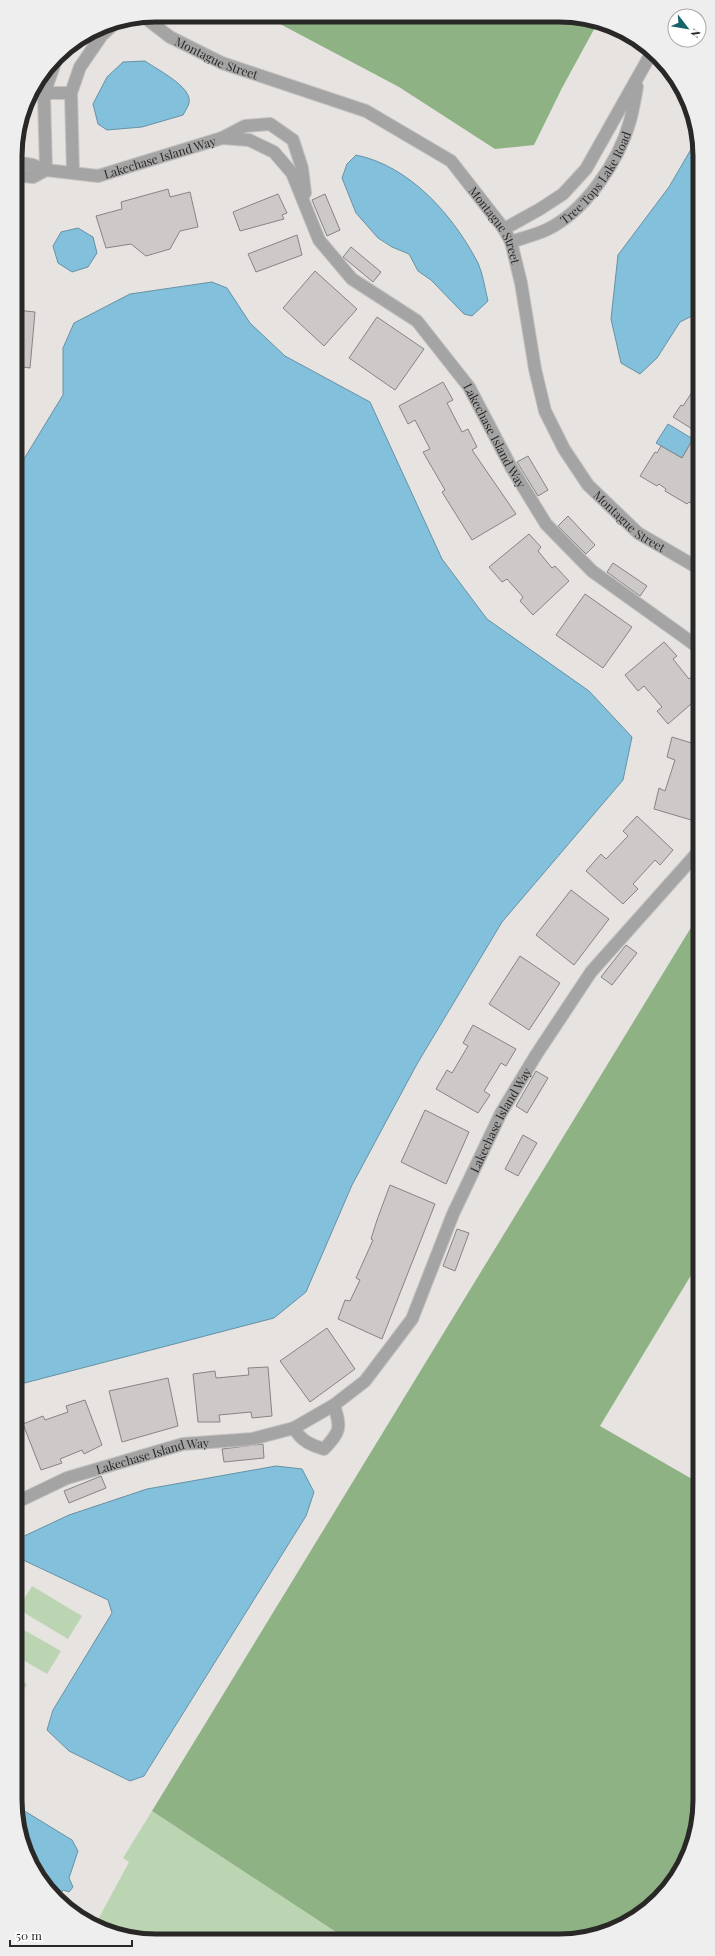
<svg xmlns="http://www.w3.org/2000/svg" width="715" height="1956" viewBox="0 0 715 1956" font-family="'Playfair Display',serif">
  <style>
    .green { fill: #bbd5b2 }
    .forest { fill: #8fb284 }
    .water { fill: #82c0db; stroke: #6792a5 }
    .building { fill: #cdc9c8; stroke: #878483 }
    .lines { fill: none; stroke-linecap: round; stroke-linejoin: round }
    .minor-casing { stroke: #c4c1c0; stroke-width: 14 }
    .minor { stroke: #a5a4a4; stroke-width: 12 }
    .labels { text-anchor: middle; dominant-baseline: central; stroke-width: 3; stroke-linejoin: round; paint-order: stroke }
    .street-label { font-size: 12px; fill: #292827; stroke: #fff }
    .rim { fill: none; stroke: #292827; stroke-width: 5 }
  </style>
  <rect width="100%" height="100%" fill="#e6e3e1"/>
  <g class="green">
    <polygon points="32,1586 82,1616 68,1639 18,1609"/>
    <polygon points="17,1626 61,1651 47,1674 18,1657"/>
    <polygon points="18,1678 27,1684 18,1700"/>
    <polygon points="152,1811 345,1938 129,1938 94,1927 129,1862 123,1858"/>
  </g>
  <g class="forest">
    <polygon points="265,16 587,18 598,22 562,88 534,145 495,149 399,87"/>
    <polygon points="698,916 699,1262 600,1426 699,1483 700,1809 689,1854 665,1893 630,1922 587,1938 345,1938 152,1811"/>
  </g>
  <g class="water">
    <path d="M145 61C156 69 193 87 189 103 188 107 185 111 183 115L142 127 107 130 98 124 93 104 107 77 123 62Z"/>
    <polygon points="697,139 698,313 680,322 657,358 640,374 621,363 611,319 618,255 669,187"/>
    <path d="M356 155C410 166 453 215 478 263 483 274 485 289 488 301L472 316 464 314 431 280 418 271 409 254 392 247 378 238 356 213 342 178 347 164Z"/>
    <polygon points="78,228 93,237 97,253 88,267 72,272 58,263 53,246 61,232"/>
    <polygon points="212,282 227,288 250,323 285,356 370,402 442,559 487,619 589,691 632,737 623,780 502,922 417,1064 352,1185 306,1292 274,1318 17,1385 16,472 63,395 63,348 74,323 130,294"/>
    <polygon points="668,424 693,439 682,458 656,443"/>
    <polygon points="276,1466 302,1469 314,1492 306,1516 144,1776 130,1781 69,1751 47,1730 53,1710 112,1613 108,1600 21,1559 17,1547 22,1537 69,1515 147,1489"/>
    <polygon points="18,1807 72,1840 78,1851 69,1878 73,1887 69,1892 63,1890 57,1900 34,1870 18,1828"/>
  </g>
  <g class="building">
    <polygon points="168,189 170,197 190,192 198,227 180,231 170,249 146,256 131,244 106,248 96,216 122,209 121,202"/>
    <polygon points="278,194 287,213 282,215 284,219 240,231 233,212"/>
    <polygon points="325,194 340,230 327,236 312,200"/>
    <polygon points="297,235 302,255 256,272 248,254"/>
    <polygon points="351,247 381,272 373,282 343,257"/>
    <polygon points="315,271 357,309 324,346 283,308"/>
    <polygon points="16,310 35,312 30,368 16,366"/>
    <polygon points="377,317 424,349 395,390 349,358"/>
    <polygon points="443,382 453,400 447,403 462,432 468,429 477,447 472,450 516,514 472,540 442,492 445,490 423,452 430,449 415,420 408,424 399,406"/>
    <polygon points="698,383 698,507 689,502 687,504 665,491 666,489 659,484 657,486 640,476 655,452 657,453 661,446 682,458 697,432 673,417 681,405 683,406"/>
    <polygon points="528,456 548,490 538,496 517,462"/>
    <polygon points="568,516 595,545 586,554 558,526"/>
    <polygon points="529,534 541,547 538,551 552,568 555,566 569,581 533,615 520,601 523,597 507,579 502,582 489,567"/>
    <polygon points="613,563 647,586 640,596 607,572"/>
    <polygon points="585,594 632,627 603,668 556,635"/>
    <polygon points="664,642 677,656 673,659 689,679 698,672 698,698 668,724 657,711 662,707 644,686 638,691 625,675"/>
    <polygon points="672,737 698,745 698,822 654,809 659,788 665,791 675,760 667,757"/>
    <polygon points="637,816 673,850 660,865 655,860 633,884 638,889 623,904 586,871 601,854 606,859 628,836 623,831"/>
    <polygon points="571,890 609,919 574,965 536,935"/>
    <polygon points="626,945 637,953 612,985 601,977"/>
    <polygon points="520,956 560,983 529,1030 489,1004"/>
    <polygon points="473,1025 516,1049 506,1066 501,1063 484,1091 490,1095 478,1113 436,1089 447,1070 452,1073 468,1046 463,1043"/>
    <polygon points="536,1071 548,1078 527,1113 516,1106"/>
    <polygon points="425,1110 469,1132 446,1184 401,1162"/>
    <polygon points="523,1135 537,1143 518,1176 505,1169"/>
    <polygon points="390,1185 435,1204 382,1339 338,1319 345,1300 350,1301 360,1280 356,1278 373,1240 371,1239 377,1220"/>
    <polygon points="457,1229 469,1233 455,1271 443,1266"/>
    <polygon points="327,1328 355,1369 310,1402 280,1361"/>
    <polygon points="268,1367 272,1416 252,1418 251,1412 219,1415 220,1422 198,1422 193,1374 215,1371 216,1378 249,1375 248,1368"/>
    <polygon points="168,1378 178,1426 122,1442 109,1391"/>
    <polygon points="85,1400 102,1445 84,1454 82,1450 60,1459 62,1463 41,1470 23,1424 43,1416 45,1420 68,1412 66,1406"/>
    <polygon points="263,1444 264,1458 224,1462 222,1449"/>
    <polygon points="101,1476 106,1488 69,1503 64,1491"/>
  </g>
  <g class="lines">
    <g class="minor-casing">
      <g id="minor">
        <path id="s1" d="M144 17 170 37 222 63 366 111 451 161 504 229 511 242 521 283 535 369 545 411 564 449 588 485 638 533 698 568"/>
        <polyline points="31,93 71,93"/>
        <path id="s2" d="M222 138 249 140 274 152 292 173 319 240 352 279 417 321 469 387 511 467 546 524 592 571 698 647"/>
        <path id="s3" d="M15 162 33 165 46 170 98 176 222 138 245 126 270 124 293 140 302 168 305 193"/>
        <polyline points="46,170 44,94 57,57"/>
        <polyline points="73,173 71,93 80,67 102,35 115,23"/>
        <polyline points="15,175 33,177 46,170"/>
        <polyline points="504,229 540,209 563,194 586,169 652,52"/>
        <path id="s4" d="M511 242C522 238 535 235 546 230 585 212 619 161 630 121 633 110 635 98 637 87"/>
        <path d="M294 1428C301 1441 311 1445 324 1449 341 1431 341 1428 334 1405"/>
        <path id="s5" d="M17 1502 67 1478 183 1444 252 1439 294 1428 334 1405 365 1381 412 1319 453 1214 501 1113 536 1055 591 972 698 852"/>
      </g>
    </g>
    <use href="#minor" class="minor"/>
  </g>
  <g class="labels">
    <g class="street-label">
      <text stroke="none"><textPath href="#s1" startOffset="84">Montague Street</textPath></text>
      <text stroke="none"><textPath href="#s3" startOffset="149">Lakechase Island Way</textPath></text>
      <text stroke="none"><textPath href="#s4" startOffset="111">Tree Tops Lake Road</textPath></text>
      <text stroke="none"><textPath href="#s1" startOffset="420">Montague Street</textPath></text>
      <text stroke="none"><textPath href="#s2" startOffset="422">Lakechase Island Way</textPath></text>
      <text stroke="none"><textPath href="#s1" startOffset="756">Montague Street</textPath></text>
      <text stroke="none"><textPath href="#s5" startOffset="670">Lakechase Island Way</textPath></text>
      <text stroke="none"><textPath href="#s5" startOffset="144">Lakechase Island Way</textPath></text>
    </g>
  </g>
  <path d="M0 0H715V1956H0ZM156 22H559A134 134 0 0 1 693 156V1800A134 134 0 0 1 559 1934H156A134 134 0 0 1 22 1800V156A134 134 0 0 1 156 22Z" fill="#eee" fill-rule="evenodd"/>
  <path class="rim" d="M156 22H559A134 134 0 0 1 693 156V1800A134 134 0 0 1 559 1934H156A134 134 0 0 1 22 1800V156A134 134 0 0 1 156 22Z"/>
  <g transform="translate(687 28) rotate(121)"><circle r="19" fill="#ffffff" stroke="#a9a9a9"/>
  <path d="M0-3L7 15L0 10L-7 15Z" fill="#15646a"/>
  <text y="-6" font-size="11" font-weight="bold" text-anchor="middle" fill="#292827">N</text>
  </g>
  <path d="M10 1940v6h122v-6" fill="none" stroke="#292827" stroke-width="2"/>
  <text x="16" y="1940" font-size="12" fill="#292827" stroke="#ffffff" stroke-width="3" paint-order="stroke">50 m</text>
</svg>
